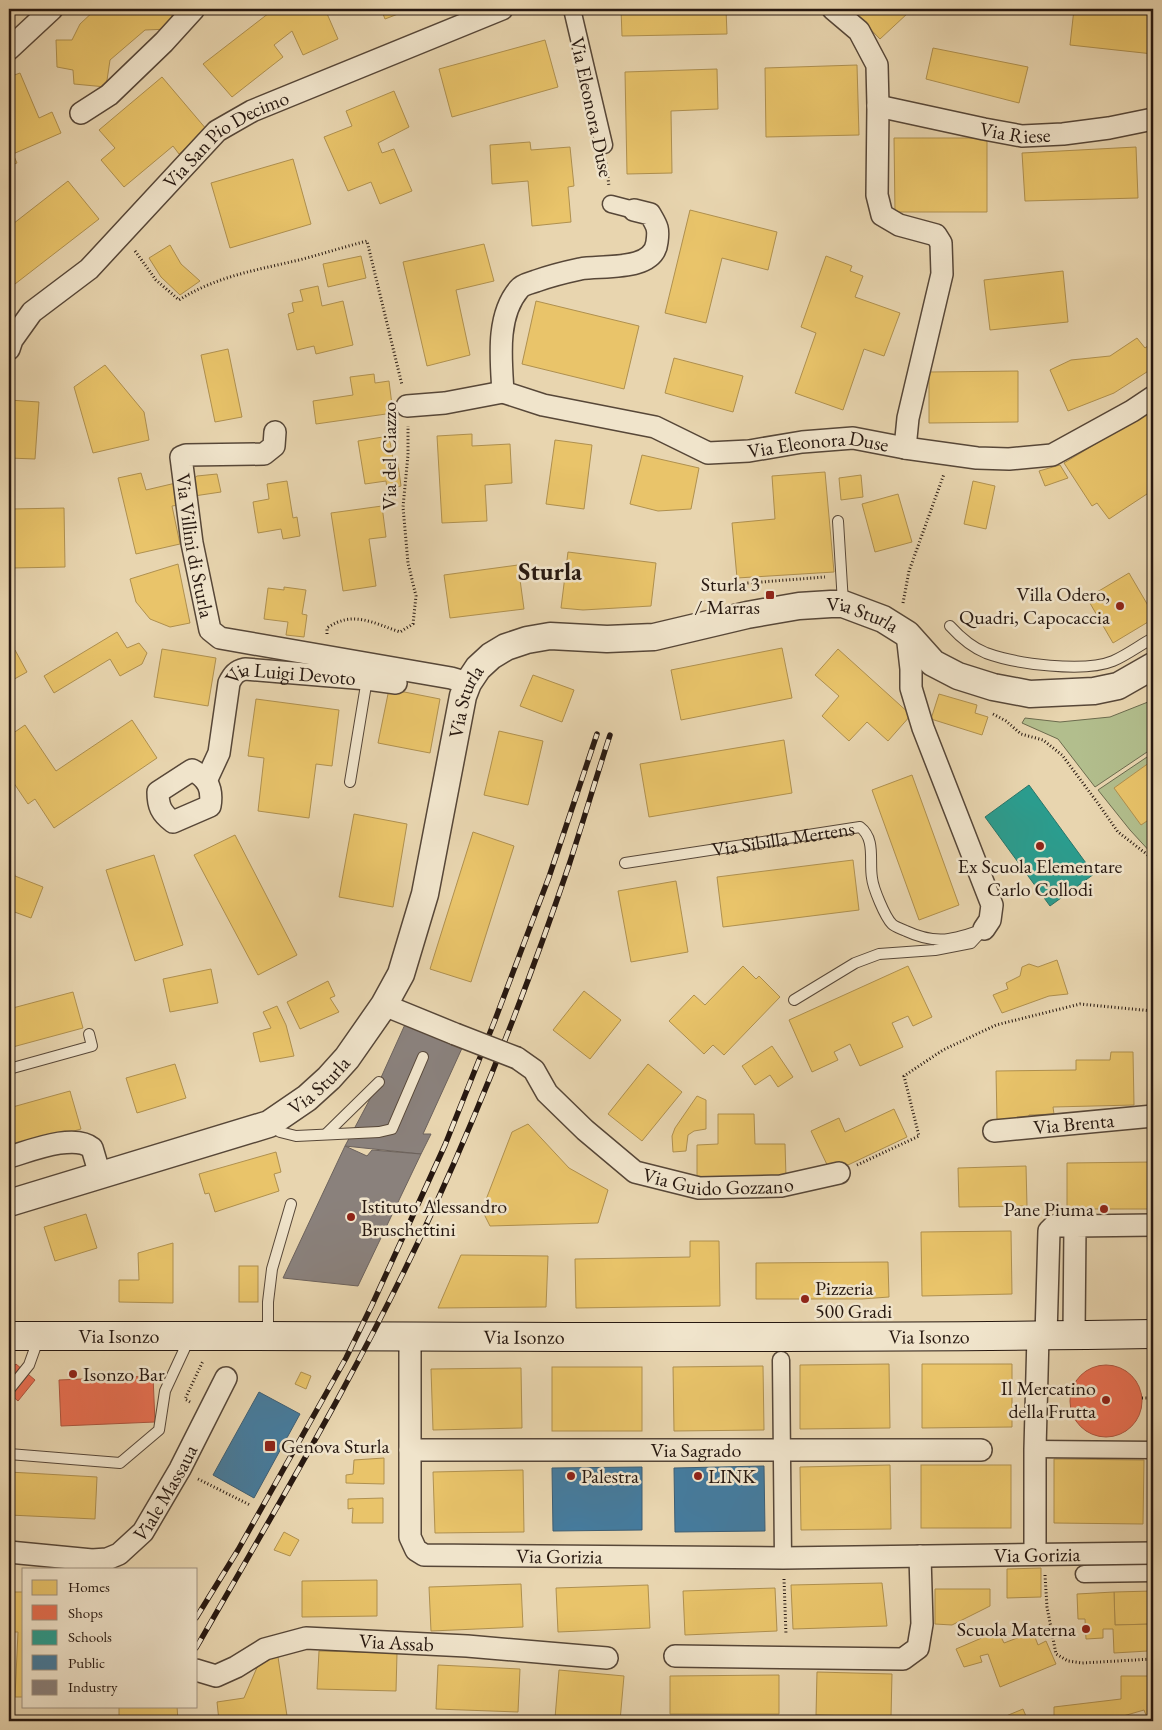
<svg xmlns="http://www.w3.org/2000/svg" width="1162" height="1730" viewBox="0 0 1162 1730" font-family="'EB Garamond',serif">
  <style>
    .green { fill: #b2be8d; stroke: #6c6b4e }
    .homes { fill: #e9c46a; stroke: #af904f }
    .shops { fill: #e76f51; stroke: #ad553e }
    .schools { fill: #2a9d8f; stroke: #297569 }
    .public { fill: #457b9d; stroke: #3c5d73 }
    .industry { fill: #8a817c; stroke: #6c625c }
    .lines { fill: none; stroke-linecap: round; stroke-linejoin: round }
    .service-casing { stroke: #574738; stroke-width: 12 }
    .pedestrian-casing { stroke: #574738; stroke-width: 19 }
    .minor-casing { stroke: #574738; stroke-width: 24 }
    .tertiary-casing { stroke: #574738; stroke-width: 29 }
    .secondary-casing { stroke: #271810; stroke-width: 30 }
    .path { stroke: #271810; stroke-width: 3; stroke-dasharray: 1 2.5; stroke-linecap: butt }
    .service { stroke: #f0e4cb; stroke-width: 10 }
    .pedestrian { stroke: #f0e4cb; stroke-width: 16 }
    .minor { stroke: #f0e4cb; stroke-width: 21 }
    .tertiary { stroke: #f0e4cb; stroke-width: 26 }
    .secondary { stroke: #f0e4cb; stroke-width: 28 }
    .rail-casing { stroke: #271810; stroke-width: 5.5 }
    .rail { stroke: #f0e4cb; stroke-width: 4; stroke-dasharray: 11; stroke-linecap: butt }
    .minor-bridge-casing { stroke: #574738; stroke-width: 24; stroke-linecap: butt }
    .minor-bridge { stroke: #f0e4cb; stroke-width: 21 }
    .poi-dot { fill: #8f2418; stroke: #f0e4cb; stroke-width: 2 }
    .labels { text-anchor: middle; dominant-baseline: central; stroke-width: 5; stroke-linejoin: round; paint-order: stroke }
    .street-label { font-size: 20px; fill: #271810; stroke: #f0e4cb }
    .poi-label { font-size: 20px; fill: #271810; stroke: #f0e4cb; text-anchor: start }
    .district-label { font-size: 25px; font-weight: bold; fill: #271810; stroke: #f0e4cb }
  </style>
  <rect width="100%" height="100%" fill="#e8d5af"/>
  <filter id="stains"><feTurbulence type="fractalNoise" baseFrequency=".004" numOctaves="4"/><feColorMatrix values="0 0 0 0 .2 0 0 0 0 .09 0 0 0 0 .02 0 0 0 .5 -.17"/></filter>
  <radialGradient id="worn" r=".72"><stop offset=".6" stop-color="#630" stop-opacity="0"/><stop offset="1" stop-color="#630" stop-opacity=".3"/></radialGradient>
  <g class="green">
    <polygon points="1153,700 1153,748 1095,787 1058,739 1022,723 1025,718 1060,722 1110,717"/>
    <polygon points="1153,753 1153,855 1130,830 1098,790"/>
  </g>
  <g class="homes">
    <polygon points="96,9 173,9 170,29 145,30 110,60 106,87 74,84 73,70 57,67 56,40 72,40 80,24"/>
    <polygon points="268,9 325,9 338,39 303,55 292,31 274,45 283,57 232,97 203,64 269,13"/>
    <polygon points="381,9 411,9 385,19"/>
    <polygon points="621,9 726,9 727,34 622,36"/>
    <polygon points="851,9 904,9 908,13 880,39"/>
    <polygon points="995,9 1008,9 1004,14"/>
    <polygon points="1074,9 1153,9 1153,54 1070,45"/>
    <polygon points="545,40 558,87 452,117 439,69"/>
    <polygon points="933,48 1028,67 1019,103 926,79"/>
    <polygon points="857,65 859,135 766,137 765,68"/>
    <polygon points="717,69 718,109 671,111 672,173 627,174 625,72"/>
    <polygon points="20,73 39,118 52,112 61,133 13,154 17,163 9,166 9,77"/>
    <polygon points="162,77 207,130 179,154 173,146 124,187 101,160 115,148 99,130"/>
    <polygon points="394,91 409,127 378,143 382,153 394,149 412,191 380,204 371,182 348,191 324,137 352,126 346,111"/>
    <polygon points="894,138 987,138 987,212 895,212"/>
    <polygon points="530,142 531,150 570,147 574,186 568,187 571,222 532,226 528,181 492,184 490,145"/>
    <polygon points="1136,147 1138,198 1025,201 1022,153"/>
    <polygon points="293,159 311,224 230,248 211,183"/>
    <polygon points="68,181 99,219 15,284 9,276 9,227"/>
    <polygon points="690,210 777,232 768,270 722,258 706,323 665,313"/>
    <polygon points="484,244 494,281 456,290 470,355 427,366 403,262"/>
    <polygon points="170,245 181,264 200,281 180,295 161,277 149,258"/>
    <polygon points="1153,251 1153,262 1149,253"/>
    <polygon points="361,256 366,278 328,287 323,264"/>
    <polygon points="826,256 852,266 850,271 863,276 855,297 900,313 884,356 864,349 843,410 795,393 816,333 801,327"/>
    <polygon points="1063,271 1068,322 990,330 984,280"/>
    <polygon points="318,286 322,306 343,301 353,345 316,354 314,346 297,350 288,314 294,312 292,303 303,301 300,290"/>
    <polygon points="536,301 639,326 624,389 522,364"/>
    <polygon points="1137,338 1145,348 1149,345 1153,352 1153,368 1114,393 1068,411 1050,370 1071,360 1110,356"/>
    <polygon points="228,349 242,417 215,422 201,355"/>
    <polygon points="674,358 743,376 733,412 665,393"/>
    <polygon points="105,365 144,412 149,440 93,453 74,387"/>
    <polygon points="1018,371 1018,422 929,423 929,372"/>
    <polygon points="374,374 375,383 389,381 393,413 316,424 313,401 353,395 350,377"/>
    <polygon points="9,400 39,402 35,459 9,458"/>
    <polygon points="1153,409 1153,490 1109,519 1097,503 1092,506 1064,463"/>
    <polygon points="472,434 472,446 510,444 512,483 485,485 487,521 442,523 437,436"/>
    <polygon points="389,436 394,465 398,464 401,486 387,489 386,481 365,484 358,441"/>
    <polygon points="555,440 592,445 584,509 546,504"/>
    <polygon points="642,455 699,468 691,509 658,511 630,504"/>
    <polygon points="1060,465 1068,478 1045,486 1039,471"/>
    <polygon points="825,472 834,572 737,578 732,523 775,519 772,476"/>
    <polygon points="141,473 146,490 180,482 185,504 172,506 180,544 136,554 118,478"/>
    <polygon points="217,474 221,492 194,496 193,479 197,476"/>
    <polygon points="861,475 863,497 841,500 839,478"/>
    <polygon points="287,481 293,518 297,517 300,536 283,539 281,529 258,533 253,502 269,499 267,484"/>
    <polygon points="973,481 995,486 986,529 964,524"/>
    <polygon points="898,494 912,542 875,552 862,504"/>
    <polygon points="382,506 386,537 369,539 376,586 343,591 331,513"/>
    <polygon points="64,508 65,567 12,568 9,572 9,510 11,509"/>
    <polygon points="568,552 656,563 651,606 583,610 561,608"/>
    <polygon points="178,564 190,623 170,627 150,619 136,602 130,579"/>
    <polygon points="518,565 524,609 450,618 444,575"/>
    <polygon points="1129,573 1153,614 1153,619 1113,643 1087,598"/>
    <polygon points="284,587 306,590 302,614 307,615 304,637 286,635 288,622 264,619 268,588 284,590"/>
    <polygon points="117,632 127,648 139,643 147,653 142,664 120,676 110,659 54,693 44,676"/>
    <polygon points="782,648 792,698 681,720 671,670"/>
    <polygon points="162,649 216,658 208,706 154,697"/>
    <polygon points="838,649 911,715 888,741 867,722 849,741 822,716 839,696 815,675"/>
    <polygon points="15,650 27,672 9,682 9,653"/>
    <polygon points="533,675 574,690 562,722 520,706"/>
    <polygon points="389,689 440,699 430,753 378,743"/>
    <polygon points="939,694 977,705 975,713 988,717 982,735 931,719"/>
    <polygon points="256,699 339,710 332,766 316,764 309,818 258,811 264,758 248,756"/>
    <polygon points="132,720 157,758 54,828 35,799 28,804 9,776 9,736 25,725 56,771"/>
    <polygon points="499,731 543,741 528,805 484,795"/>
    <polygon points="784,740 792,793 649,817 640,764"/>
    <polygon points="1153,760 1153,817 1141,825 1114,788"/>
    <polygon points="912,775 959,905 919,920 872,790"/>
    <polygon points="354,814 407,824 393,907 339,897"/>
    <polygon points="473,832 514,846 471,982 430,969"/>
    <polygon points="235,835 297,955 258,975 194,855"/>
    <polygon points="9,846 15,876 43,887 31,918 9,910"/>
    <polygon points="154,855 183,945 135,961 106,870"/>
    <polygon points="853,860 859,910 723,927 717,877"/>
    <polygon points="676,881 688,952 631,962 618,891"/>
    <polygon points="1057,960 1068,994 1049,996 1002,1013 993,995 1008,989 1006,983 1020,976 1022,967 1029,964 1038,967"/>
    <polygon points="743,966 756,979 759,976 780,997 724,1055 713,1045 704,1054 669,1021 694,995 705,1005"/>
    <polygon points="908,966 932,1017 913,1026 908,1016 892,1023 903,1047 860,1066 850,1044 834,1052 838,1060 812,1072 789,1020"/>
    <polygon points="211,969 218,1003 170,1012 163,979"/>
    <polygon points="328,981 335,996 330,998 339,1012 300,1029 287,1002"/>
    <polygon points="584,991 621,1020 590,1059 553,1030"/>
    <polygon points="73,992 83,1028 9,1048 9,1009"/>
    <polygon points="277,1006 286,1025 294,1056 260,1062 253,1033 271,1028 263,1012"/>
    <polygon points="772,1046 793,1077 778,1087 770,1075 755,1085 742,1066"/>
    <polygon points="1111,1052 1133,1052 1134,1105 1053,1107 1054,1114 1029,1115 1028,1121 997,1121 996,1071 1076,1070 1076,1060 1110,1060"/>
    <polygon points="175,1064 186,1098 137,1113 126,1078"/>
    <polygon points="648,1064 682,1092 642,1141 608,1114"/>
    <polygon points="70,1091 81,1129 9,1149 9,1108"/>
    <polygon points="697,1096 706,1100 706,1129 694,1131 688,1135 686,1151 673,1152 672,1136 675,1128"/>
    <polygon points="894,1109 907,1137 831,1173 811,1131 839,1118 845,1132"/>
    <polygon points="718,1114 754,1114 755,1144 785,1144 786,1177 697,1178 697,1145 718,1144"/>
    <polygon points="528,1124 569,1168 608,1190 598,1223 490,1226 482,1210 512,1132"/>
    <polygon points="276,1152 281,1172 274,1174 279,1191 215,1212 209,1193 205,1194 199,1174"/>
    <polygon points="1153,1162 1153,1209 1067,1209 1067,1163"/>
    <polygon points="1026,1166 1027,1206 959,1207 958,1168"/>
    <polygon points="86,1214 97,1248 55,1261 44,1227"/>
    <polygon points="1011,1231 1012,1294 922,1296 921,1232"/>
    <polygon points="690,1241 719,1241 720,1306 576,1308 575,1259 690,1257"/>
    <polygon points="173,1243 173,1303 119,1302 119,1280 139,1280 138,1253"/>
    <polygon points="461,1255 548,1256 546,1307 438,1308"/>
    <polygon points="888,1262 889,1297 862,1299 756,1299 756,1263"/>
    <rect x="239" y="1266" width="19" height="36"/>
    <polygon points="889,1364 890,1428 800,1429 800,1365"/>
    <polygon points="922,1364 1012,1364 1012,1427 922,1428"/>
    <polygon points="763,1366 764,1430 674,1431 673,1367"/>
    <rect x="552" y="1367" width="90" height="64"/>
    <polygon points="521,1368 522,1428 433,1430 431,1369"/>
    <polygon points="301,1372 311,1376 306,1389 295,1384"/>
    <polygon points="384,1458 384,1484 346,1483 346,1475 353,1474 354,1460"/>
    <polygon points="1054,1459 1144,1460 1143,1524 1054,1523"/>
    <polygon points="890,1465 891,1529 801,1530 800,1467"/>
    <rect x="921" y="1465" width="90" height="63"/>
    <polygon points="523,1470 524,1532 435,1533 433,1472"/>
    <polygon points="9,1472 97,1477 95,1519 9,1515"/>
    <polygon points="383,1498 383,1523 352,1523 353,1508 348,1509 348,1499"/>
    <polygon points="284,1532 299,1540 290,1556 274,1550"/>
    <polygon points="1041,1568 1041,1597 1007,1598 1007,1569"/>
    <polygon points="377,1580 377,1616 302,1617 302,1581"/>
    <polygon points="882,1583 887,1626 793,1629 791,1585"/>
    <polygon points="521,1584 523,1627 431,1631 429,1587"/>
    <polygon points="648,1585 650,1628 558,1632 556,1588"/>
    <polygon points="775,1588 777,1631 685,1635 683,1591"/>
    <polygon points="935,1589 990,1589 990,1606 952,1625 935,1624"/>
    <polygon points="1153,1591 1153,1624 1115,1625 1114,1592"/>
    <polygon points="9,1592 24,1592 24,1697 15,1697 18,1632 9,1632"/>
    <polygon points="1114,1592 1115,1625 1153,1624 1153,1645 1148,1645 1148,1651 1114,1653 1113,1629 1103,1629 1103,1638 1086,1639 1085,1619 1078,1619 1077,1594"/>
    <polygon points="998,1631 1004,1643 1033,1632 1038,1645 1046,1641 1056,1664 1000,1687 988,1654 980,1656 982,1662 964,1667 956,1649"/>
    <polygon points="319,1651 397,1653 396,1691 317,1689"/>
    <polygon points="278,1657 287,1716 243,1721 219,1721 217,1702 244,1698 261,1658"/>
    <polygon points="438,1665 520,1669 518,1712 436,1709"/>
    <polygon points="559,1670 624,1676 620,1721 587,1721 555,1718"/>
    <polygon points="817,1672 892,1674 891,1717 816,1715"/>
    <polygon points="779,1675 779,1714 670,1714 670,1676"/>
    <polygon points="1121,1676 1153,1676 1153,1714 1146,1715 1144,1710 1106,1721 1054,1721 1054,1707 1121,1699"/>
    <polygon points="119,1706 177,1706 178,1721 119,1721"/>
    <polygon points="1023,1709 1028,1721 994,1721"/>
  </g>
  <g class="shops">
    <polygon points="16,1364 35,1380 18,1401 9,1393 9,1372"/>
    <circle cx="1106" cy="1401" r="36"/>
    <polygon points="153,1376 155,1422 61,1426 59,1380"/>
  </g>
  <polygon class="schools" points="1029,785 1094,874 1050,906 985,817"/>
  <g class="public">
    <polygon points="259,1392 300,1414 254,1498 213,1475"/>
    <polygon points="764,1466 765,1531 675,1532 674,1468"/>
    <polygon points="642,1467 642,1530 553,1531 552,1468"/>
  </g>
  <g class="industry">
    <polygon points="407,1020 463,1046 423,1134 431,1134 421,1154 345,1146 379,1082"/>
    <polygon points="345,1146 367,1156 372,1150 421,1154 358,1286 283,1278"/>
  </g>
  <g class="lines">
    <g class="service-casing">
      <g id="service">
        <polyline points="838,521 843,603"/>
        <path d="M950 626C960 637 971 647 986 653 1016 664 1084 673 1113 661 1127 655 1140 645 1153 638"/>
        <polyline points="350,782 367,679"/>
        <path id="s1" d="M625 863 860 827C876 839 869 861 872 878 873 888 885 917 892 924 895 927 902 929 906 931 936 945 954 940 984 929"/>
        <polyline points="794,1000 855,963 879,954 935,950 971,943 984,929"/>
        <polyline points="9,1069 92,1046 89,1034"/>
        <polyline points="269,1124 280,1132 296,1136 379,1132 392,1129 423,1057"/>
        <polyline points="326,1134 379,1082"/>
        <polyline points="268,1335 268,1302 272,1269 291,1204"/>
        <polyline points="9,1390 29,1365 39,1337"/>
        <polyline points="9,1454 120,1463 159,1430 165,1391 190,1337"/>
      </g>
    </g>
    <g class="pedestrian-casing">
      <g id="pedestrian">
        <polyline points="572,9 604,145"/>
        <polyline points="611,204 634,210"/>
        <polyline points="781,1360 783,1558"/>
        <polyline points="1035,1449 1153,1450"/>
        <polyline points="1084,1574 1153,1573"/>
      </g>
    </g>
    <g class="minor-casing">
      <g id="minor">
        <polyline points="833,9 859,31 877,65 878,106 877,195 882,215 899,225 936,235 941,243 942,274 908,418 905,448"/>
        <polyline points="9,49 52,9"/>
        <path id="s2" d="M878 106 984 129 1022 136 1063 134 1109 128 1153 119"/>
        <polyline points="81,113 109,95 164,42 194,9"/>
        <path id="s3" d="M634 210 650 214C657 226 659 228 657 242 654 272 602 265 580 269 566 272 550 276 536 281 531 283 523 284 519 289 496 316 501 359 503 392L543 405 655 427 708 453 749 451 802 442 853 438 905 448 977 458 1009 459 1052 455 1132 411 1153 397"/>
        <path id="s4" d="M9 349 12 340 32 312 89 269 217 131 252 111 502 9"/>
        <polyline points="407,406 445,403 503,392"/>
        <path id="s5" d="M275 432 274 446 264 454 186 455 181 457 192 543 210 630 220 638 451 678 468 683"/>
        <polyline points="907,634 911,669 911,688 923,728 992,905 990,920 984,929"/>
        <path d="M192 770C208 778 213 789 210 806L173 822C161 813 158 806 158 792Z"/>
        <path id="s6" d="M206 781 219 753 229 683C233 675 236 671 245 669L367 679 396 683"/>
        <polyline points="384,1005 455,1034"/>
        <path id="s7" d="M517 1058 534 1070 547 1093 585 1130 635 1172 699 1188 781 1186 839 1173"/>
        <path id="s8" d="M994 1131 1153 1116"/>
        <path d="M9 1157C30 1151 74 1133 92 1148L100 1175"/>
        <path id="s9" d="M410 1335V1537L416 1550 424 1555 783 1558 1153 1553"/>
        <polyline points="1074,1335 1075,1226 1153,1225"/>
        <polyline points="1046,1336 1049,1231 1054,1226 1075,1226"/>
        <path id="s10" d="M410 1450H981"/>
        <path id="s11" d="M9 1552 92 1560 107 1559 119 1554 143 1532 180 1469 226 1378"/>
        <polyline points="1035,1554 1035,1449 1038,1336"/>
        <polyline points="675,1656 903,1659 918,1648 922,1624 920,1556"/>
        <path id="s12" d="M196 1670 216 1676 236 1667 265 1649 306 1638 467 1646 607 1658"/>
      </g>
    </g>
    <g class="tertiary-casing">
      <g id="tertiary">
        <path id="s13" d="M9 1203 269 1124 307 1098 329 1078 347 1058 384 1005 401 974 425 894 463 696 468 683 478 668 491 656 506 647 527 640 550 636 607 639 654 637 747 615 799 606 831 604H843L883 619 907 634 933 663 958 676 993 687 1030 694 1094 691 1118 686 1153 666"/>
      </g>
    </g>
    <g class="secondary-casing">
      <g id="secondary">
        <path id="s14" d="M9 1336C390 1335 772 1340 1153 1334"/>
      </g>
    </g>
    <g class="path">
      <polyline points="606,163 609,186"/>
      <path d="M135 251 156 280 179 300C217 276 257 270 299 260 322 254 344 247 367 241L402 385"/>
      <polyline points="723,585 825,577"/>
      <polyline points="903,603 909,571 944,474"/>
      <path d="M327 634V628C353 610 373 623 400 632L413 624 416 596 408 563 403 507 408 455V426"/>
      <polyline points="993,714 1006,721 1021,734 1043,740 1062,755 1097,802 1118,832 1153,859"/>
      <polyline points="857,1165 919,1136 904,1076 943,1050 996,1025 1080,1004 1153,1011"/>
      <polyline points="1142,1398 1153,1398"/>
      <polyline points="190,1402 185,1399 203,1361"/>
      <polyline points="198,1479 250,1505"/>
      <polyline points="1045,1575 1047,1607 1056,1654 1068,1661 1082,1663 1153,1659"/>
      <polyline points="784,1579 786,1635"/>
    </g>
    <use href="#service" class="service"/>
    <use href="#pedestrian" class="pedestrian"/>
    <use href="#minor" class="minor"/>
    <use href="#tertiary" class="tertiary"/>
    <use href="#secondary" class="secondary"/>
    <g class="rail-casing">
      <g id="rail">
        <polyline points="196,1618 238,1550 346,1358 372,1305 445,1145 495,1020 549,877 597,734"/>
        <path d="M196 1648C279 1503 365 1360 434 1208 484 1098 530 980 569 865 583 822 596 778 610 735"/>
      </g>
    </g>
    <use href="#rail" class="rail"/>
    <g class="minor-bridge-casing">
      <polyline id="minor-bridge" points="455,1034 517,1058"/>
    </g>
    <use href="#minor-bridge" class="minor-bridge"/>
  </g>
  <g class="poi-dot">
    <rect x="765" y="590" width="10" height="10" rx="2.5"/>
    <circle cx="1120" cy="606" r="5"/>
    <circle cx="1040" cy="846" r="5"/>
    <circle cx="1104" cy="1209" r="5"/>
    <circle cx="351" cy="1217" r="5"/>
    <circle cx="805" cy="1299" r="5"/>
    <circle cx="73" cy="1374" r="5"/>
    <circle cx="1106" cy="1400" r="5"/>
    <rect x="264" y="1440" width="12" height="12" rx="2.5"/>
    <circle cx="571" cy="1476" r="5"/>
    <circle cx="698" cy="1476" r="5"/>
    <circle cx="1086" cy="1629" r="5"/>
  </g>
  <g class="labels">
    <g class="street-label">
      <text transform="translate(592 107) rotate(78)">Via Eleonora Duse</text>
      <text stroke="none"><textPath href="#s2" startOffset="140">Via Riese</textPath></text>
      <text stroke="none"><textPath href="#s4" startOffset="306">Via San Pio Decimo</textPath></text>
      <text stroke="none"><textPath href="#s3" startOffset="632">Via Eleonora Duse</textPath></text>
      <text transform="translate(389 456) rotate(-90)">Via del Ciazzo</text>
      <text stroke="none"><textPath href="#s5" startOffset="200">Via Villini di Sturla</textPath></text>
      <text stroke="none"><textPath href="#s13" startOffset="1190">Via Sturla</textPath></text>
      <text stroke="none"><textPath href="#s6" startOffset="169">Via Luigi Devoto</textPath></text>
      <text stroke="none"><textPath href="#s13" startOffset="755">Via Sturla</textPath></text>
      <text stroke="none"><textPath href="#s1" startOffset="160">Via Sibilla Mertens</textPath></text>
      <text stroke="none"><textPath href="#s13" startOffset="335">Via Sturla</textPath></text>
      <text stroke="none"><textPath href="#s8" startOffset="80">Via Brenta</textPath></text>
      <text stroke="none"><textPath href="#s7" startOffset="250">Via Guido Gozzano</textPath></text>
      <text stroke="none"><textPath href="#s14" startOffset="110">Via Isonzo</textPath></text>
      <text stroke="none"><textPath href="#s14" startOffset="515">Via Isonzo</textPath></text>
      <text stroke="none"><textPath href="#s14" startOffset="920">Via Isonzo</textPath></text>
      <text stroke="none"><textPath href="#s10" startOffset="286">Via Sagrado</textPath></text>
      <text stroke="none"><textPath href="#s11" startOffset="189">Viale Massaua</textPath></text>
      <text stroke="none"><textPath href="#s9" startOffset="839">Via Gorizia</textPath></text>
      <text stroke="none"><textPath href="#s9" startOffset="361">Via Gorizia</textPath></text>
      <text stroke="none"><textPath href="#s12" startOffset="210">Via Assab</textPath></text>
    </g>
    <g class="poi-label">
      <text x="760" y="584" text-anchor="end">Sturla 3<tspan x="760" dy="23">/ Marras</tspan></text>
      <text x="1110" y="594" text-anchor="end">Villa Odero,<tspan x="1110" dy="23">Quadri, Capocaccia</tspan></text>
      <text x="1040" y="866" text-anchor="middle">Ex Scuola Elementare<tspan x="1040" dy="23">Carlo Collodi</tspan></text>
      <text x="361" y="1206">Istituto Alessandro<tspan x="361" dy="23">Bruschettini</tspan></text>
      <text x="1094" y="1209" text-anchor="end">Pane Piuma</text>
      <text x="815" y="1288">Pizzeria<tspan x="815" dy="23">500 Gradi</tspan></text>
      <text x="83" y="1374">Isonzo Bar</text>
      <text x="1096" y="1388" text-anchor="end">Il Mercatino<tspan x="1096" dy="23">della Frutta</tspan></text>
      <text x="281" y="1446">Genova Sturla</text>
      <text x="581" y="1476">Palestra</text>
      <text x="708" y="1476">LINK</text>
      <text x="1076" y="1629" text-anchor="end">Scuola Materna</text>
    </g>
    <g class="district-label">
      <text x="550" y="571">Sturla</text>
    </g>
  </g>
  <rect width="1162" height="1730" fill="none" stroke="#e8d5af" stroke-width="30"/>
  <rect x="10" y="10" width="1142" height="1710" fill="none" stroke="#271810" stroke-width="2.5"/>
  <rect x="15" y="15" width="1132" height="1700" fill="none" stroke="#271810"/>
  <rect x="22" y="1568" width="175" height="140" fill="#f0e4cb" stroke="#a09280"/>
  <rect x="32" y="1580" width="25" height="15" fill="#e9c46a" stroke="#a09280"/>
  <text x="68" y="1592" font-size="15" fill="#271810">Homes</text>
  <rect x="32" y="1605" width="25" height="15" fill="#e76f51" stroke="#a09280"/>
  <text x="68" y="1618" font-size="15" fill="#271810">Shops</text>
  <rect x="32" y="1630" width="25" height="15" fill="#2a9d8f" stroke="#a09280"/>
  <text x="68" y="1642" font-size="15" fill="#271810">Schools</text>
  <rect x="32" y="1655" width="25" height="15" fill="#457b9d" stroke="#a09280"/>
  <text x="68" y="1668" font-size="15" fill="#271810">Public</text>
  <rect x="32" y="1680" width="25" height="15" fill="#8a817c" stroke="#a09280"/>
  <text x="68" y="1692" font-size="15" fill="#271810">Industry</text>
  <rect width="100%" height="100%" filter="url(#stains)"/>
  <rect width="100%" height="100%" fill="url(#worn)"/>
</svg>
